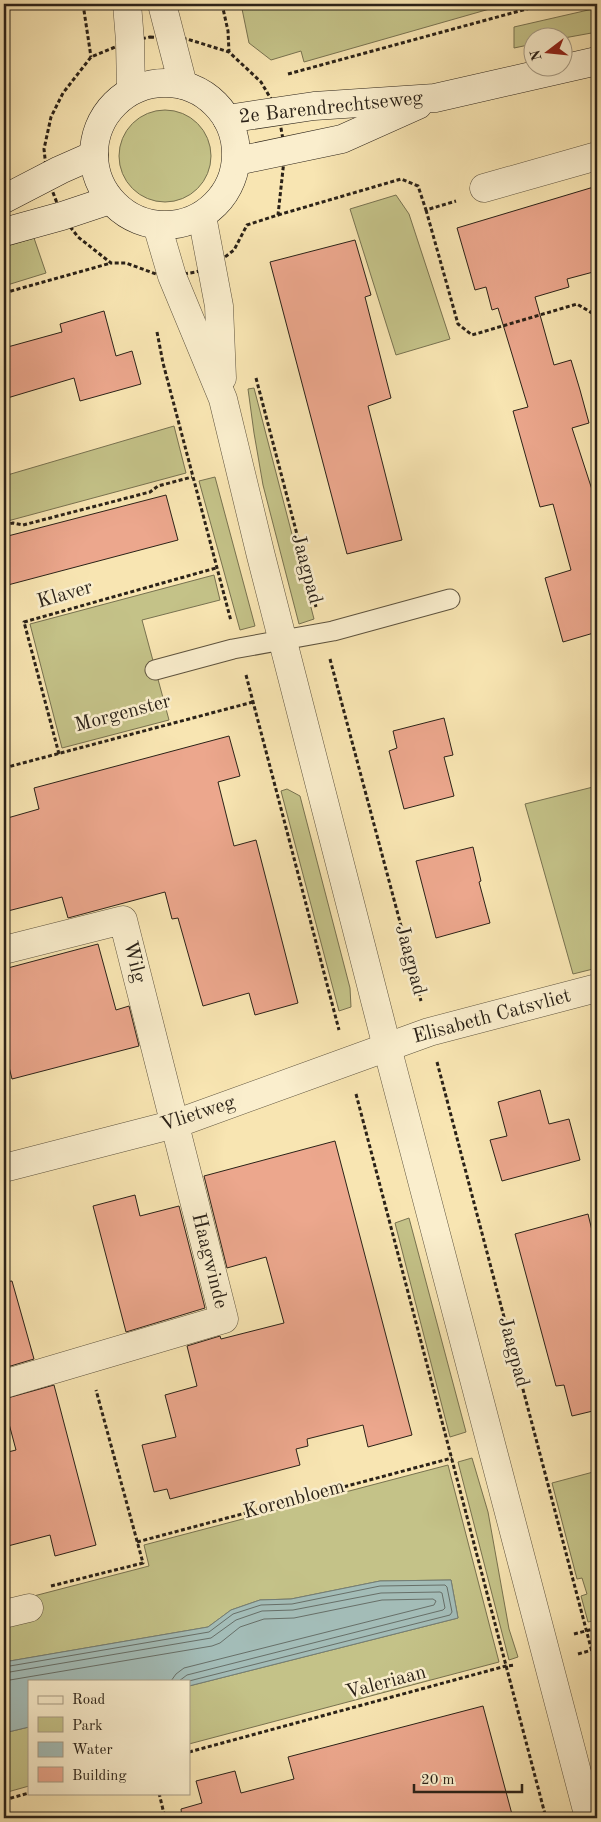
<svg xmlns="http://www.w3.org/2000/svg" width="601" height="1822" viewBox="0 0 601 1822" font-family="'Old Standard TT',serif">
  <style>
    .green { fill: #c4c288; stroke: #787250 }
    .water { fill: #a3bcb7; stroke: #737e77 }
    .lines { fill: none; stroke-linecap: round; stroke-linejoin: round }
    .shore { stroke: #676f68; stroke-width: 1 }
    .building { fill: #eca78d; stroke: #2b2218 }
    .service-casing { stroke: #5e533e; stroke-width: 21 }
    .minor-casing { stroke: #5e533e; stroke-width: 29 }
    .tertiary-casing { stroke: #5e533e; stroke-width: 29 }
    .secondary-casing { stroke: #2b2218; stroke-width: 29 }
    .path { stroke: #2b2218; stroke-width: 3; stroke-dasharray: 4 2.5; stroke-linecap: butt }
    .service { stroke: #faeecd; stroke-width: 19 }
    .minor { stroke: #faeecd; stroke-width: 28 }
    .tertiary { stroke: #faeecd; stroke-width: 28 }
    .secondary { stroke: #faeecd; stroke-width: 28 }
    .labels { text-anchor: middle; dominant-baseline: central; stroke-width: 5; stroke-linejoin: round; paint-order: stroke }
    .street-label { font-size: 20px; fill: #2b2218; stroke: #faeecd }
  </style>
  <rect width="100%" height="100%" fill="#f8e5b2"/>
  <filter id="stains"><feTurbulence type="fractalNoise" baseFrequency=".004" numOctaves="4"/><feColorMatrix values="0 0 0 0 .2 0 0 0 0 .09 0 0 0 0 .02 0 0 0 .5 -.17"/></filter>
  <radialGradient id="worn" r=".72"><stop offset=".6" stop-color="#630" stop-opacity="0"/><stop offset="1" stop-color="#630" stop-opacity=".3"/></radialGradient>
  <g class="green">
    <polygon points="241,4 507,4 304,62 301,51 271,60 249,43"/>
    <polygon points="597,8 597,32 564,38 534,38 533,44 514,48 514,27"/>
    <circle cx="165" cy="156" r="46"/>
    <polygon points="396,195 409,214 450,339 396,355 350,209"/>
    <polygon points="34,238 46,273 4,286 4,247"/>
    <polygon points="254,388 314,619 299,624 263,485 254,433 248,389"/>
    <polygon points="174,426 186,473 4,522 4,476"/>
    <polygon points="215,477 255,626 240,630 199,481"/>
    <polygon points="214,575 220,600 142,620 169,720 62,748 30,624"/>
    <polygon points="597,786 597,968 573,974 525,804"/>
    <polygon points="287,789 300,796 350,988 351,1007 339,1011 281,791"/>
    <polygon points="409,1218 466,1432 450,1437 395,1223"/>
    <polygon points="472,1458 488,1512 509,1629 518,1657 509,1660 458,1462"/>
    <polygon points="448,1465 499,1662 189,1744 189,1686 458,1618 451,1580 380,1581 291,1599 260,1600 231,1610 208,1627 4,1662 4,1627 30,1597 149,1566 144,1545"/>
    <polygon points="597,1471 597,1620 588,1622 581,1596 587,1594 582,1578 577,1579 552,1483"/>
    <polygon points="29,1727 29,1786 4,1793 4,1733"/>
  </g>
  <polygon class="water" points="451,1580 458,1618 189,1686 189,1681 29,1681 29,1727 4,1733 4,1662 208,1627 231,1610 260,1600 291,1599 380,1581"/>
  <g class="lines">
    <g class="shore">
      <polyline points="4,1667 209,1632 233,1614 261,1605 292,1604 380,1586 445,1585 447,1587 452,1612 450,1615 189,1681"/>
      <polyline points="4,1673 211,1638 236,1620 262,1611 293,1610 381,1593 440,1592 442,1593 445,1608 443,1610 187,1675 179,1681"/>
      <polyline points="4,1681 212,1646 220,1643 240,1627 264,1619 294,1618 382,1600 433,1599 436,1601 434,1605 184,1668 176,1674 171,1681"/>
    </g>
  </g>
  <g class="building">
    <polygon points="597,186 597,271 567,279 569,287 535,297 554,365 571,360 580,390 589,423 572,428 597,505 597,632 563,642 545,578 571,570 553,504 540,507 513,411 528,407 498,308 492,310 486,287 475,290 457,228"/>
    <polygon points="355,240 371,295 365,297 391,398 368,406 402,540 347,554 270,262"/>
    <polygon points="104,311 116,356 132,351 141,384 80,401 74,378 4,399 4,348 62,332 60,324"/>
    <polygon points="166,495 178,540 4,586 4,537"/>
    <polygon points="444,718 453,755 444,757 454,796 404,809 389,751 397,748 393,731"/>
    <polygon points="229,736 240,776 218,782 234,846 256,840 298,1003 255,1015 249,993 203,1006 178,918 172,919 165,892 68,918 62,897 4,912 4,819 39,809 34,788"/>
    <polygon points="473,847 481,881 479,882 490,923 436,938 416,861"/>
    <polygon points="98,944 116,1010 129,1006 139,1046 12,1079 4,1047 4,969"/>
    <polygon points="540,1090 549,1124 569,1119 580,1160 502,1181 490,1140 507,1136 498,1102"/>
    <polygon points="335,1141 412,1435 368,1447 363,1425 307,1439 308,1446 296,1449 300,1465 170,1499 167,1489 154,1492 142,1445 176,1437 165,1395 197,1386 187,1346 220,1336 221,1339 284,1323 266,1257 227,1268 204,1176"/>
    <polygon points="135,1195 140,1216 179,1206 205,1308 126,1332 93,1206"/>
    <polygon points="588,1214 597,1251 597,1410 572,1416 564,1385 556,1386 515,1234"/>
    <polygon points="12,1281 34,1359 4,1368 4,1282"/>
    <polygon points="54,1385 96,1545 55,1556 50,1535 4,1547 4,1453 16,1450 4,1405 4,1399"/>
    <polygon points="483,1706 513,1818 182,1818 181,1809 202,1803 196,1781 235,1771 241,1793 294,1779 288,1757"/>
  </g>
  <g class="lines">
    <g class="service-casing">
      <polyline id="service" points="155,670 233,649 333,631 450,599"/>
    </g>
    <g class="minor-casing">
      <g id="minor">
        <polyline points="484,188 597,156"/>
        <polyline points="202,216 219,306 222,378"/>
        <polyline points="157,225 172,276 223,399 261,556 387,1047 589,1818"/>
        <polyline points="4,950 123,920 224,1319 4,1384"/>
        <polyline points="4,1168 175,1124 429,1032 597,988"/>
        <polyline points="4,1614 29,1608"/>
      </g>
    </g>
    <g class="tertiary-casing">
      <g id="tertiary">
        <polyline points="127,4 130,41 131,91"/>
        <polyline points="162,4 183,85"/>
      </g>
    </g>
    <g class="secondary-casing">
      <g id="secondary">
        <circle cx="165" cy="154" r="71"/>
        <polyline points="227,119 314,106 435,98 597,61"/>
        <polyline points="237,161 342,139 418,105"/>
        <polyline points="4,199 60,170 94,155"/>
        <polyline points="4,232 62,216 110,200"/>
      </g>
    </g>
    <g class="path">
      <polyline points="83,4 91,57"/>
      <polyline points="222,4 228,31 229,52"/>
      <polygon points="150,37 187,39 229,52 261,82 278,111 285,151 278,215 247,225 234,250 212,267 196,272 172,276 156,274 126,263 111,263 78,237 62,216 47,177 44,149 51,117 63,93 91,57 130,41"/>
      <polyline points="288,74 545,4"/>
      <polyline points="426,210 458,324 472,335 577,304 597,316"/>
      <polyline points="278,215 401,179 418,186 426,210 456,201"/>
      <polyline points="4,293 111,263"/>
      <polyline points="157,332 163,363 231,621"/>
      <polyline points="256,378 316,607"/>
      <polyline points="4,525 13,523 23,525 150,492 158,486 192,477"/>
      <polyline points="330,659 421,1001"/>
      <polyline points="246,675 339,1030"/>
      <polyline points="59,754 24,622 216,568"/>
      <polyline points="4,768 253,702"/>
      <polyline points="437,1062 597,1671"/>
      <polyline points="356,1094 546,1818"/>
      <polyline points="137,1542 452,1458"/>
      <polyline points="51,1586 143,1563 96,1390"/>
      <polyline points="574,1634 597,1628"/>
      <polyline points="578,1654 592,1650"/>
      <polyline points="189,1752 506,1666 515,1665"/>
      <polyline points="159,1793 165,1818"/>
      <polyline points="4,1800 29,1793"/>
    </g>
    <use href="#service" class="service"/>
    <use href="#minor" class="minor"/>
    <use href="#tertiary" class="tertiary"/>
    <use href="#secondary" class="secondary"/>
  </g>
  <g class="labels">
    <g class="street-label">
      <text transform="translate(331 108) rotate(-6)">2e Barendrechtseweg</text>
      <text transform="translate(306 569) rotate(75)">Jaagpad</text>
      <text transform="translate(65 595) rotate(-16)">Klaver</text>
      <text transform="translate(123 714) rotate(-15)">Morgenster</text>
      <text transform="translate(410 960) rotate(75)">Jaagpad</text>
      <text transform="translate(134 962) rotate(76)">Wilg</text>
      <text transform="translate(492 1017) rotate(-15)">Elisabeth Catsvliet</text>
      <text transform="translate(198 1114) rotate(-18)">Vlietweg</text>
      <text transform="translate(209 1261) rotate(76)">Haagwinde</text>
      <text transform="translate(513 1352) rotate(75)">Jaagpad</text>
      <text transform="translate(294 1500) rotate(-15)">Korenbloem</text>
      <text transform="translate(386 1683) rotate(-15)">Valeriaan</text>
    </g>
  </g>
  <rect width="601" height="1822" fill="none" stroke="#f8e5b2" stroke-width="20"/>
  <rect x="5" y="5" width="591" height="1812" fill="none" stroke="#2b2218" stroke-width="2.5"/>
  <rect x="10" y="10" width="581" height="1802" fill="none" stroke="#2b2218"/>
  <rect x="28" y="1680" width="162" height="115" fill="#faeecd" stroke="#a79c85"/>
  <rect x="38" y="1696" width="25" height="8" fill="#faeecd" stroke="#a79c85"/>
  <text x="72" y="1704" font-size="15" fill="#2b2218">Road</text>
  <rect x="38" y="1717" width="25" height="15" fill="#c4c288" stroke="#a79c85"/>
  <text x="72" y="1730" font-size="15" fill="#2b2218">Park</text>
  <rect x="38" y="1742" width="25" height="15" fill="#a3bcb7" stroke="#a79c85"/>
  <text x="72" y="1754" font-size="15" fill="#2b2218">Water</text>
  <rect x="38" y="1767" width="25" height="15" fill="#eca78d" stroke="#a79c85"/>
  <text x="72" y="1780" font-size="15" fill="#2b2218">Building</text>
  <g transform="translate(548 52) rotate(254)"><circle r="24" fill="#faeecd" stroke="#a79c85"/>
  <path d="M0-4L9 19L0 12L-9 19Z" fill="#8f2418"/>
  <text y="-8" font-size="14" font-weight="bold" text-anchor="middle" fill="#2b2218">N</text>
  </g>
  <path d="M414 1784v8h108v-8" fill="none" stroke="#2b2218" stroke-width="2.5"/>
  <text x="421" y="1784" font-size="15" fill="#2b2218" stroke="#faeecd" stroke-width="4" paint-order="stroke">20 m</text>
  <rect width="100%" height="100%" filter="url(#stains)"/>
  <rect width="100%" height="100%" fill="url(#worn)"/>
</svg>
